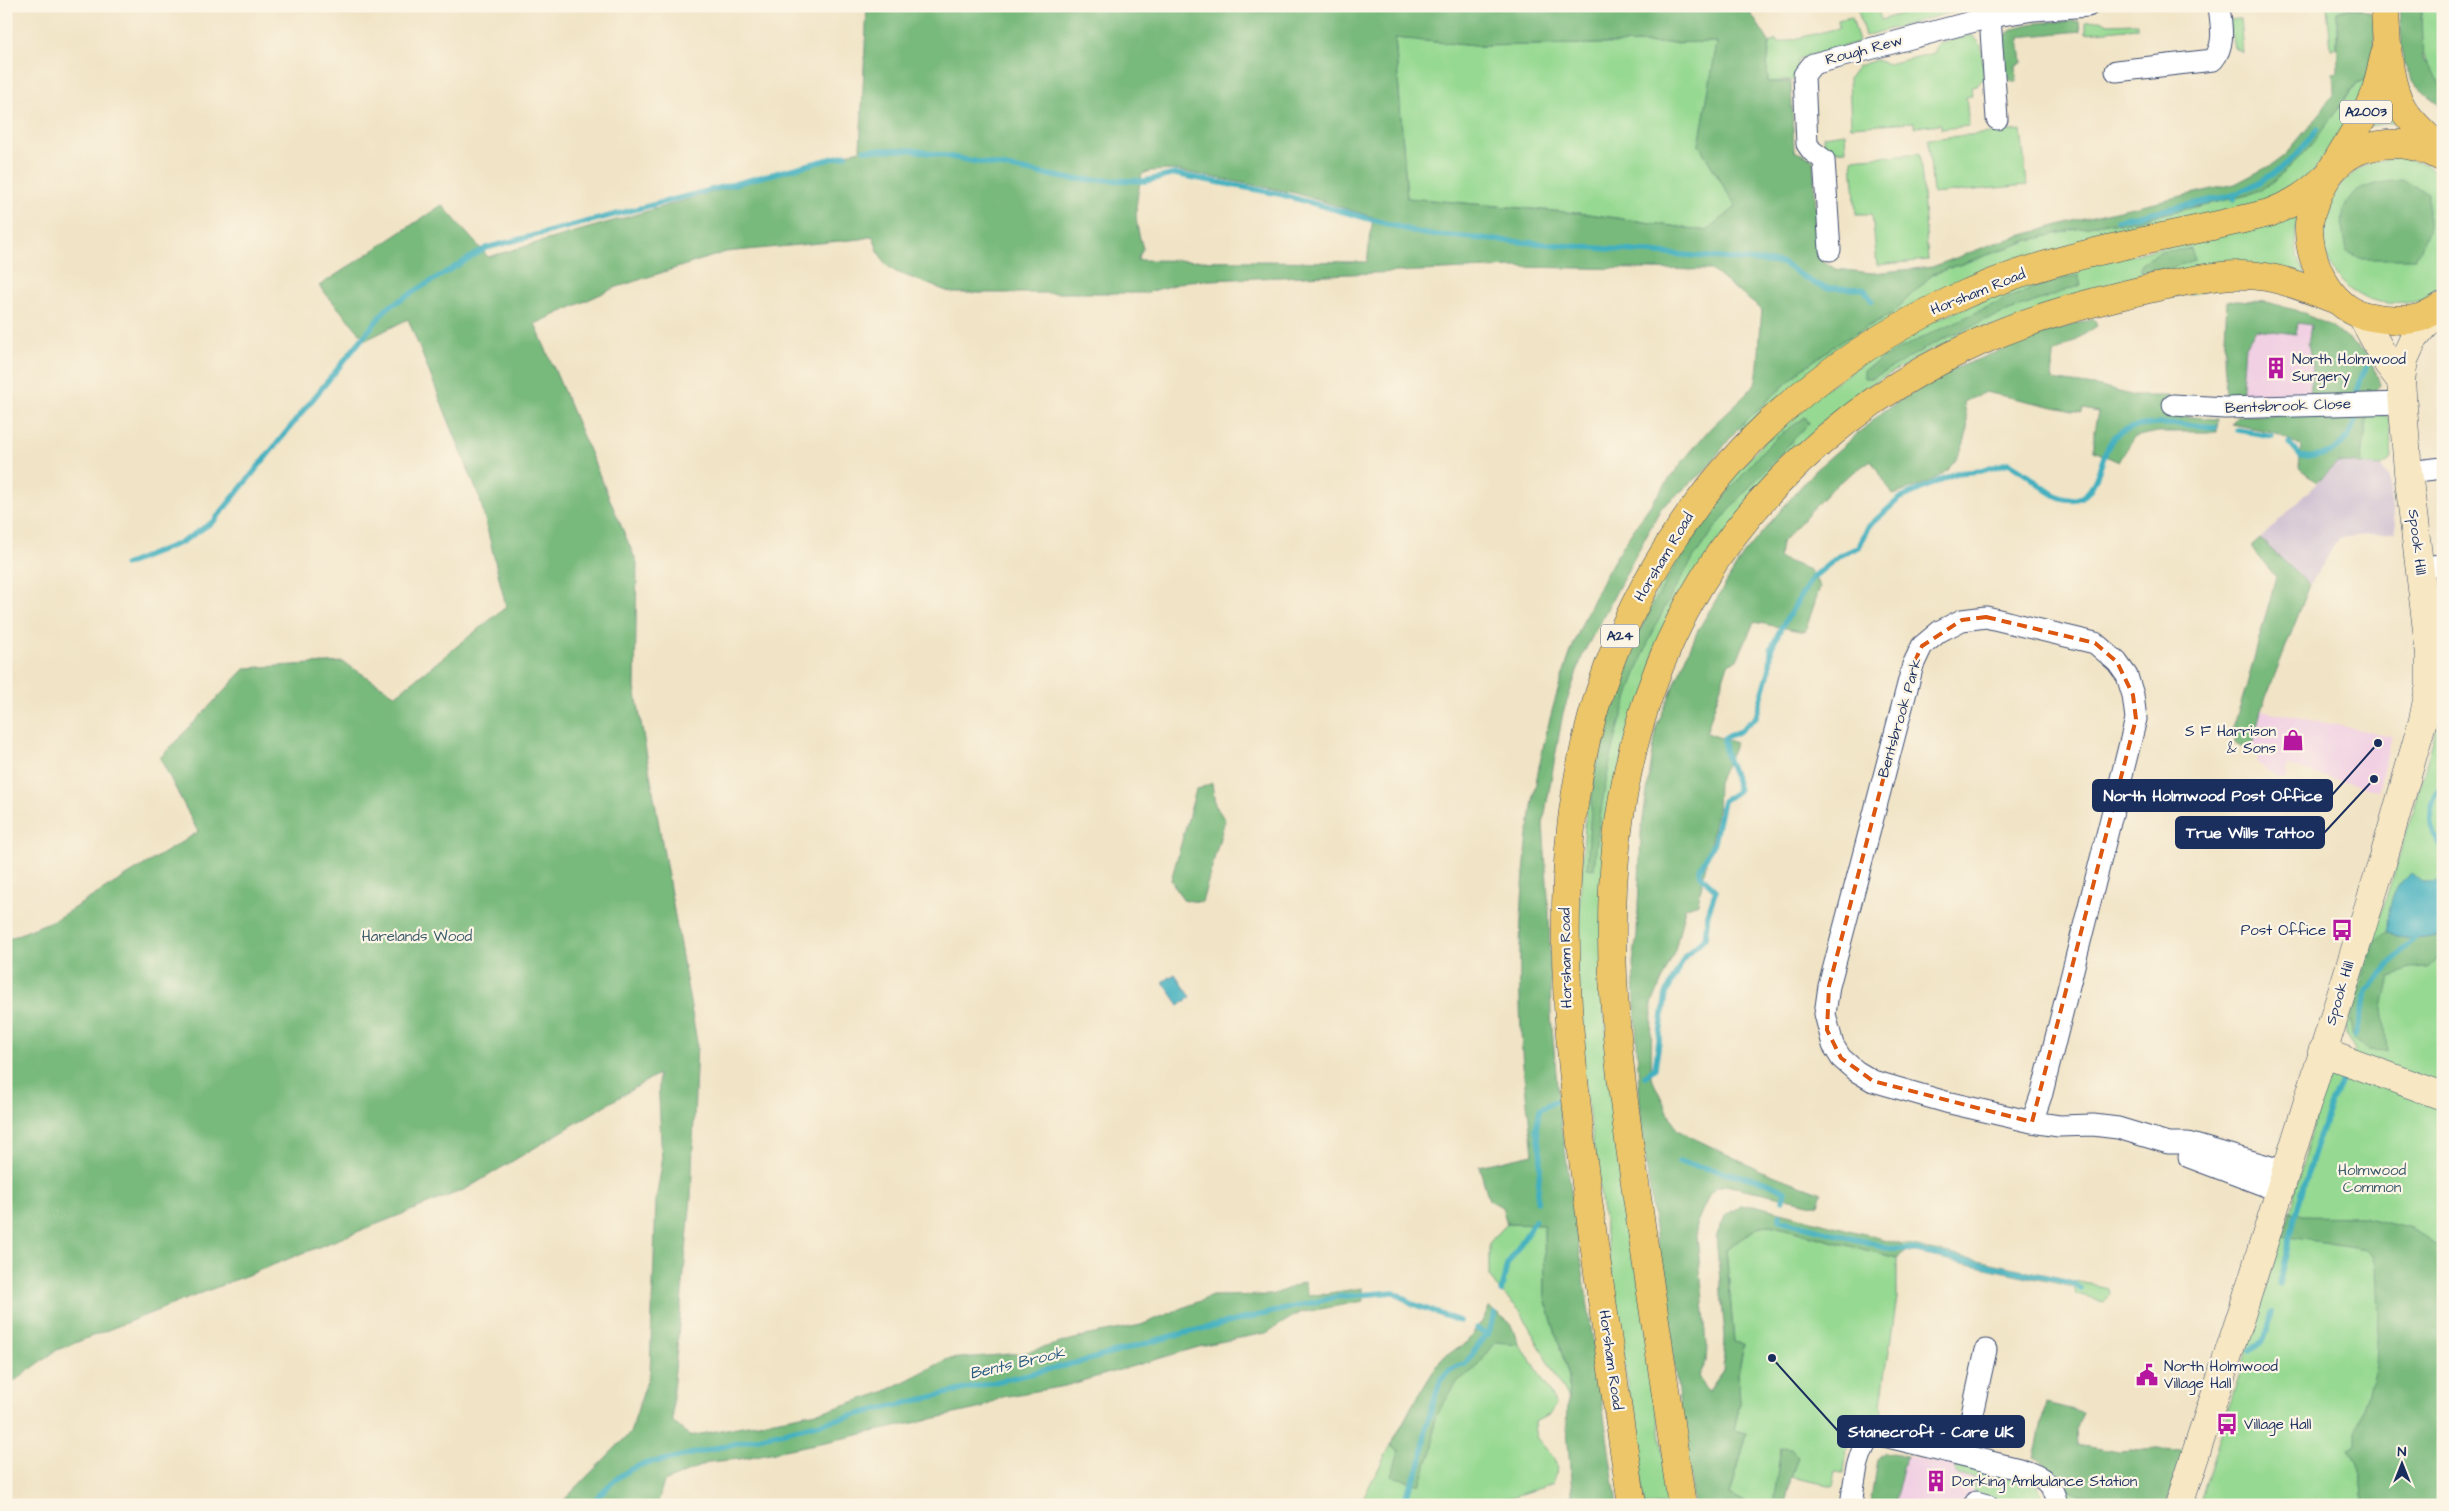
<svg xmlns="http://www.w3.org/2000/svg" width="2449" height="1511" viewBox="0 0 2449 1511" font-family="'Architects Daughter',sans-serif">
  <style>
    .built { fill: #f1d0e3 }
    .industrial { fill: #cebed1 }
    .green { fill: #96d992; stroke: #588478 }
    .forest { fill: #78b97c; stroke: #4a746d; fill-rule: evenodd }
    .water { fill: #42b0bf; stroke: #2e708e }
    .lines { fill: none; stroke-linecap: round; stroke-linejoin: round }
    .stream { stroke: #42b0bf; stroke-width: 5.5 }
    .street-casing { stroke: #3b4a6e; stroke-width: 23 }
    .secondary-casing { stroke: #3b4a6e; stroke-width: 29 }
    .primary-casing { stroke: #3b4a6e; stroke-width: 29 }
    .highway-casing { stroke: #3b4a6e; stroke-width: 29 }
    .street { stroke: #fff; stroke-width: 21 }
    .secondary { stroke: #f7e8c3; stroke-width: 28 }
    .primary { stroke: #ecc669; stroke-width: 28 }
    .highway { stroke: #ecc669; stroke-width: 28 }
    .marked { fill: none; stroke: #de5710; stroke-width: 4; stroke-dasharray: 10 6; stroke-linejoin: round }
    .labels { text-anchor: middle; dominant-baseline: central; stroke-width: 4.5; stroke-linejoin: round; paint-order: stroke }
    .shield { fill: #fcf5e5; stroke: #5e6a86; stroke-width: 1 }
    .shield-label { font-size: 14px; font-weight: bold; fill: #1b2f5e }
    .street-label { font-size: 15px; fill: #1b2f5e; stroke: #fcf5e5 }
    .poi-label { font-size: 15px; fill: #1b2f5e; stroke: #fcf5e5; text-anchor: start }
    .park-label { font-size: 15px; fill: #3a5a6b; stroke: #fcf5e5 }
    .water-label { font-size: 16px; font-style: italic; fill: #295c80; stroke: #fcf5e5 }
    .leader { fill: none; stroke: #1b2f5e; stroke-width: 2 }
    .callout-dot { fill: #1b2f5e; stroke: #fcf5e5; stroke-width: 2 }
    .callout { fill: #1b2f5e; stroke: #1b2f5e; stroke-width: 2 }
    .callout-label { font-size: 16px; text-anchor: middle; font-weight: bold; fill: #fff }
  </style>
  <rect width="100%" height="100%" fill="#fcf5e5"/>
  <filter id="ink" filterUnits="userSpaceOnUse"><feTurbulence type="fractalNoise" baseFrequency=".02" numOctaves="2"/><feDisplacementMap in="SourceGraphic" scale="10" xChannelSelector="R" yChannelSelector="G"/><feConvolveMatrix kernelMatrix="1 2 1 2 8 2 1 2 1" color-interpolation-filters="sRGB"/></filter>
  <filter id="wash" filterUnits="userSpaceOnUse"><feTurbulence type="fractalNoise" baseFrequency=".0096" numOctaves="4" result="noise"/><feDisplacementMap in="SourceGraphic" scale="20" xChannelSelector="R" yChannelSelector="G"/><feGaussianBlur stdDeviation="1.12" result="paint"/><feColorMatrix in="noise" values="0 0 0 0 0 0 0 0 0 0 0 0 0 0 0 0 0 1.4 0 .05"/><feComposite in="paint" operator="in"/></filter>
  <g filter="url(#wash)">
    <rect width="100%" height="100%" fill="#f1e4c6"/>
    <g class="built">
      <polygon points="2267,302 2311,325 2308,344 2312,366 2310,397 2234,399 2232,357"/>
      <polygon points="2261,710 2392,736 2378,791 2288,766 2287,779 2279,779 2256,762 2257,756 2251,754"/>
      <polygon points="1906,1456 2003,1476 2041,1493 2039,1501 2034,1505 1894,1505"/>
    </g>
    <polygon class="industrial" points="2337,463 2381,466 2389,479 2396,532 2339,538 2310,585 2260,539"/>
    <g class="green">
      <polygon points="1857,6 1877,6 1881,20 1926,6 1975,6 1865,36"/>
      <polygon points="2327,6 2360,6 2361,9 2348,8 2337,11 2337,48 2331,49"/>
      <path d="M2423 6H2443V87C2420 64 2418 37 2423 6Z"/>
      <polygon points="1852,17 1859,42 1798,59 1798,80 1768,82 1767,66 1770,43 1776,40 1778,43 1839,28 1838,20"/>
      <polygon points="2240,19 2243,53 2234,48 2228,20"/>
      <polygon points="2101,20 2108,24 2137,23 2137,28 2086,33 2086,21"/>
      <polygon points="1972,35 1981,44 1984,77 1977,86 1971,87 1972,96 1966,97 1969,126 1941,129 1941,124 1914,127 1914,122 1851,126 1849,78 1858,66 1876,60 1888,64 1934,53 1938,43"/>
      <polygon points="1395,38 1475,46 1718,42 1699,145 1736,207 1707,231 1588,214 1407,198"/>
      <polygon points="2369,78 2353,107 2357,111 2311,175 2295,194 2027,263 1744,434 1738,428 1802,369 1840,342 1891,314 1933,274 2030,240 2106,222 2119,224 2248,195 2342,105 2357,83"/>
      <polygon points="2386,94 2399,122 2369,126"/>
      <polygon points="2021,130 2027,185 1933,194 1928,139"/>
      <polygon points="1845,133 1846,150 1833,151 1824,146 1823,136"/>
      <polygon points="1920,153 1928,260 1877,265 1872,214 1856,214 1852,159"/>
      <path d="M2397 157 2425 164 2443 177V289C2434 299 2417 302 2404 303 2320 311 2290 204 2368 164 2376 160 2388 159 2397 157Z"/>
      <path d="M2298 214C2294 236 2295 254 2306 275L1981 328 1935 348 1868 386 1820 425 1655 647 1604 1011 1670 1505H1644L1583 1071 1575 967 1588 780 1607 701 1668 566 1712 501 1762 444 1817 394 1918 327 2035 279Z"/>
      <polygon points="2368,412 2389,417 2392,459 2381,466 2361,464"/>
      <path d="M2443 706V1505H2199L2290 1211 2323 1088C2328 1076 2334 1074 2348 1071L2355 1050 2346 1034V1022L2398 861Z"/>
      <polygon points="1507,1224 1544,1225 1545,1298 1569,1377 1569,1401 1521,1312 1497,1287 1489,1276 1489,1243"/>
      <polygon points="1770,1225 1897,1258 1897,1298 1881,1403 1883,1423 1851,1415 1844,1473 1836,1472 1833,1486 1791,1477 1785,1505 1749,1505 1730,1495 1747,1434 1734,1431 1740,1403 1738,1374 1744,1345 1734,1343 1726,1249 1760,1226"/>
      <polygon points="1899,1243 2108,1288 2109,1294 2104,1302 2076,1295 2074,1287 1906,1251"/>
      <path d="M1489 1307 1510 1323 1519 1344 1535 1366 1556 1405 1549 1415 1534 1422C1534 1427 1535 1434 1537 1438 1548 1454 1564 1459 1553 1483L1489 1505H1359L1412 1406 1441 1359 1467 1342 1482 1322Z"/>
      <path d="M1955 1464 2038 1485 2041 1493C2040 1498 2040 1501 2036 1504 2025 1509 1986 1495 1973 1492L1975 1479 1955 1473Z"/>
      <polygon points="2064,1490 2125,1505 2069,1505"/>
    </g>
    <g class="forest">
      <path d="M867 6H1746L1770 43 1767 66 1768 82H1791L1794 151 1813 159 1819 258 1835 269 1873 273 1932 267 1998 242 2084 218 2235 184 2273 164 2285 155 2322 111 2334 92 2333 73 2338 72 2337 11C2352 6 2362 9 2376 15L2374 58 2369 78 2357 83 2310 147 2271 184 2248 195 2119 224 2106 222 2030 240 1933 274 1891 314 1840 342 1802 369 1738 428 1704 472 1661 508 1583 654 1563 713 1543 824 1549 911 1551 1015 1559 1108 1617 1505H1573L1567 1431 1569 1377 1545 1298 1544 1225 1507 1224 1502 1207 1489 1200 1479 1166 1533 1154C1529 1114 1522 1072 1521 1031 1514 879 1534 696 1613 562 1641 516 1672 473 1707 432 1716 421 1751 392 1755 383 1759 373 1760 325 1762 310L1711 270 1513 267 1188 281 1145 293H952L896 272 885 264 878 251 873 236 861 239 726 252 614 288 535 324 637 563 635 688 697 1042 691 1197 673 1391V1422L690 1436 832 1409 884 1392 948 1359 1024 1353 1085 1336 1141 1325 1212 1296 1272 1295 1304 1282 1308 1296 1363 1288 1364 1301 1299 1313 1266 1333 1209 1344 1065 1386 1002 1397 982 1408 840 1439 740 1459 710 1462 664 1482 657 1505H559L630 1433 650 1372 656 1200 662 1164 658 1074 466 1189 57 1350 6 1387V940L56 919 198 832 160 758 246 668 343 662 396 695 506 607 480 499 408 319 366 340 319 286 442 205 488 257 860 150ZM1395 38 1475 46 1717 42 1699 145 1736 207 1707 231 1588 214 1407 198ZM1175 170 1295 193 1373 217 1367 262 1137 260 1143 248C1133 217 1135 206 1142 174L1151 171Z"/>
      <polygon points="2399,6 2423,6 2421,18 2423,59 2443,87 2443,109 2414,82 2403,63"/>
      <path d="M2080 21 2081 31 2019 37 2022 63 2016 65 2017 82H2012L2004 74C2003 65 1999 48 2003 39 2012 19 2061 22 2080 21Z"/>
      <path d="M2402 180 2428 193V232L2415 259H2362L2346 251C2334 197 2351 185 2402 180Z"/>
      <polygon points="2191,249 2195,260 2167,269 2141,271 2141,263 2163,251"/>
      <path d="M2078 275 2081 285 1985 320 1935 343 1873 378H1864V370C1891 352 1919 339 1949 325 1992 305 2032 285 2078 275Z"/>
      <polygon points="2238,300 2267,302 2295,310 2331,326 2371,356 2380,385 2371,397 2310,397 2312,366 2308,344 2311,325 2298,323 2296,334 2256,329 2245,346 2241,399 2226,397 2224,356 2227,301"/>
      <path d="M2094 319 2097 326 2054 354 2052 380 2101 387 2134 396H2169L2168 415 2218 419 2217 432H2158L2134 437 2119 462 2094 451V431L2098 412 2083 409 2082 413 1985 392 1964 402C1965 411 1969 423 1967 432 1957 476 1931 482 1893 495L1871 460 1834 486 1781 543 1779 558 1810 570 1820 587 1805 632 1754 622 1737 660 1728 664 1706 733 1736 743 1718 782 1717 811 1698 903 1685 908 1675 950 1652 1004 1651 1077 1677 1130 1759 1170 1822 1193 1818 1205 1726 1185 1717 1187 1709 1195 1696 1225 1707 1345 1706 1362 1699 1376 1708 1392 1723 1371 1725 1336 1716 1237 1725 1216 1740 1206 1754 1205 1899 1243 1906 1251 1897 1258 1770 1225 1760 1226 1726 1249 1734 1342 1744 1344 1738 1374 1740 1403 1734 1430 1747 1433 1730 1495 1749 1505H1694L1641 1129 1633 963 1637 935 1641 832 1657 725 1698 630 1743 555 1814 471 1885 410 1944 373 2041 334Z"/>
      <polygon points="2368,412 2361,464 2337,463 2317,482 2299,468 2301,446 2273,432 2232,424 2237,416"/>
      <path d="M1805 417 1809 423C1773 462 1735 500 1704 543 1653 614 1621 701 1605 787 1600 814 1597 842 1594 869L1587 868C1589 833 1591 796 1597 762 1617 659 1669 562 1736 483 1747 470 1757 456 1768 445 1779 435 1793 426 1805 417Z"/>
      <polygon points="2260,539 2310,585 2261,710 2251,754 2236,742 2232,730 2246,688 2276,577 2251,547"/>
      <polygon points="1212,783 1215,805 1225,820 1202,902 1183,900 1171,880 1196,790"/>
      <path d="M2443 926V950L2428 968 2410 969 2390 976 2383 1007 2387 1051 2369 1050 2353 1039 2350 1020 2375 940 2388 931C2404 942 2419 939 2438 936Z"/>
      <path d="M2290 1211 2302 1216 2363 1217 2412 1229 2443 1248V1505H2363C2364 1484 2359 1466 2349 1448L2357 1444V1429L2376 1366 2378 1318 2376 1264 2373 1255 2366 1249 2283 1236Z"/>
      <polygon points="1489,1307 1510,1323 1519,1344 1496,1342 1476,1368 1458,1381 1435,1417 1433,1448 1420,1484 1392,1476 1399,1450 1391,1446 1412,1406 1441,1359 1467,1342 1482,1322"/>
      <path d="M2046 1403 2082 1412 2076 1428 2077 1445 2120 1452 2156 1449 2185 1450 2165 1505H2125L2064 1490C2056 1475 2049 1465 2034 1458Z"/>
      <polygon points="1781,1447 1791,1448 1798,1457 1791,1477 1785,1505 1773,1505"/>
      <polygon points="1885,1453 1906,1456 1894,1505 1870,1505 1877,1460"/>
    </g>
    <g class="water">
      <path d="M2412 873 2424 883 2443 882V926L2438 936C2419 939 2404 942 2388 931 2388 908 2392 885 2412 873Z"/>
      <polygon points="1175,974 1191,997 1179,1005 1163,982"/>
    </g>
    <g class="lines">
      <g class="stream">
        <polyline points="864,150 913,150 1071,179 1145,181 1175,174 1279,194 1424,234 1782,263 1815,284 1829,288 1864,289 1872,301"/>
        <path d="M2234 195C2273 176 2291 166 2317 129"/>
        <polyline points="2117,220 2234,195 2234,199"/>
        <polyline points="2357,392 2362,375 2370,362"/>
        <polyline points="2238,430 2272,436"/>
        <path d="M2289 443 2301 457C2333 455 2342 451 2356 422"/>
        <polyline points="125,565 182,542 214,521 387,308 486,248 846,155"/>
        <path d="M2443 784C2427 805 2426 828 2443 850"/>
        <polyline points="2355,1036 2367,991 2417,934"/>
        <path d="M1645 1076 1655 1068 1666 994 1685 956 1705 938 1708 913 1716 890 1701 876 1700 869 1714 842 1723 801 1739 790C1735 772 1723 756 1724 738L1740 731 1756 717 1770 668 1771 649 1781 628 1812 578 1839 556 1859 547 1868 527 1899 499 1956 473 1981 471 2008 463C2028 471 2046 494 2062 498 2103 510 2096 448 2119 433 2140 419 2191 425 2215 427"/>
        <polyline points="1679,1162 1767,1182 1785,1191 1783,1200"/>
        <polyline points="1537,1201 1541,1156 1536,1129 1540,1109 1556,1101"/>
        <polyline points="1780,1215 1780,1220 1894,1249 1908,1249 2073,1283 2081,1289"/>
        <path d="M2279 1284C2295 1215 2312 1146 2341 1081"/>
        <polyline points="1501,1292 1507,1265 1535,1221"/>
        <polyline points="1477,1329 1487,1334"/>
        <path d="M2251 1351C2266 1341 2268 1331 2272 1313"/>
        <path d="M590 1505C610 1483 630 1462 661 1461L1088 1360 1172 1336 1336 1297 1394 1292 1413 1304 1459 1321"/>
        <polyline points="1401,1505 1421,1463 1426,1426 1440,1381 1450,1370 1465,1364 1487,1334 1495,1314"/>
      </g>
    </g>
  </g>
  <g filter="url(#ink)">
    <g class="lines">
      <g class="street-casing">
        <g id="street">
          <polyline points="1990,17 1997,119"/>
          <path d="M2116 71 2213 60C2226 45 2221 25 2219 6"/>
          <polyline points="1830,250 1824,160 1812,151 1807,144 1804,75 1813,64 1990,17 2034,10 2088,6"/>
          <polyline points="2173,405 2225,408 2403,403"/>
          <polyline points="2408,472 2443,468"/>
          <polyline points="2420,567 2443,565"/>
          <polyline points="2032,1122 2042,1093 2136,719 2133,695 2127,676 2117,662 2095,643 1986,617 1962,620 1940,631 1922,646 1913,665 1829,986 1825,1014 1833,1045 1841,1058 1856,1071 1873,1081 1946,1102 2032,1122 2059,1126 2093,1125 2118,1128 2168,1143 2188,1143 2285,1171"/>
          <polyline points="2189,1157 2279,1191"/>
          <polyline points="1963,1455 1986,1350"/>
          <polyline points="1976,1502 1987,1505"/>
          <path d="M1851 1505C1855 1478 1856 1456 1872 1433L2019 1469C2041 1476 2053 1481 2057 1505"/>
        </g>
      </g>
      <g class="secondary-casing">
        <g id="secondary">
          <polyline points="2361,315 2388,364 2401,381"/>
          <polyline points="2322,1052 2443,1096"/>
          <polyline points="2179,1505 2244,1306 2383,860 2423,720 2430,685 2430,655 2408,472 2401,381 2404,360 2413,340 2442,306"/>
        </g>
      </g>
      <g class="primary-casing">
        <g id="primary">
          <path d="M2385 6C2386 37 2387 82 2403 109 2413 125 2430 138 2443 152"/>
          <polyline points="2332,169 2367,111 2376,90 2385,53"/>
        </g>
      </g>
      <g class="highway-casing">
        <g id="highway">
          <path d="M2443 158C2419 144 2393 140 2366 148 2343 155 2328 171 2319 193 2314 204 2308 217 2309 230 2310 262 2329 305 2362 315 2370 317 2378 318 2385 319 2397 320 2408 321 2419 318 2427 315 2435 310 2443 306"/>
          <path d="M1632 1505C1616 1395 1599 1286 1585 1176 1554 933 1542 715 1695 507 1761 417 1849 349 1950 301 2050 253 2162 240 2269 213 2294 203 2307 195 2326 177"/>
          <path d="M1682 1505C1668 1407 1653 1309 1639 1211 1626 1122 1613 1031 1612 940 1610 770 1658 606 1779 482 1837 422 1902 376 1979 342 2036 316 2096 301 2157 287 2193 280 2230 271 2266 277 2291 281 2315 292 2339 301"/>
        </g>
      </g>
      <use href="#street" class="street"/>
      <use href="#secondary" class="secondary"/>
      <use href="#primary" class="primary"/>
      <use href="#highway" class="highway"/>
    </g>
  </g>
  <path class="marked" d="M1986 617 2095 643 2117 662 2133 695 2136 719 2032 1122 1873 1081 1841 1058 1827 1030 1829 986 1913 665 1922 646 1962 620Z"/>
  <defs>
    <g id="building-bare" transform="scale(1.725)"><path d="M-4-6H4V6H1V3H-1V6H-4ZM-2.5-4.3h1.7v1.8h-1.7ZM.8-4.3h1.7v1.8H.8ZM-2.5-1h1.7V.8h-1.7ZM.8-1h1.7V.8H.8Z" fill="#b5179e" stroke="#fcf5e5" stroke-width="2.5" paint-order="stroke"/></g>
    <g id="shop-bare" transform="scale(1.725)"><path d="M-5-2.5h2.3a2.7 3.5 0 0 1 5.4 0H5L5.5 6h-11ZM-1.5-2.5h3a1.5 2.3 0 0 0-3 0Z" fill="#b5179e" stroke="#fcf5e5" stroke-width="2.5" paint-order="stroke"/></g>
    <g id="bus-bare" transform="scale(1.725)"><path d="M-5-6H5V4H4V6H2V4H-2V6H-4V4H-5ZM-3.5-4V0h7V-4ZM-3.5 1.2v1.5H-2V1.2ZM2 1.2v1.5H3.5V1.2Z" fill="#b5179e" stroke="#fcf5e5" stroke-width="2.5" paint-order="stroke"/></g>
    <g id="civic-bare" transform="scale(1.725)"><path d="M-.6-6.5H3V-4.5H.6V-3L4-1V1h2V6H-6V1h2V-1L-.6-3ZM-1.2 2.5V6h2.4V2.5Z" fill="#b5179e" stroke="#fcf5e5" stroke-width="2.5" paint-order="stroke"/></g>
  </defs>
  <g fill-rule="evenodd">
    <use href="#building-bare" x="2276" y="368"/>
    <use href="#shop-bare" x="2293" y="740"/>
    <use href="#bus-bare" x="2342" y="930"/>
    <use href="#civic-bare" x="2147" y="1375"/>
    <use href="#bus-bare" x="2227" y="1424"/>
    <use href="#building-bare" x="1936" y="1481"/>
  </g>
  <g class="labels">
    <g class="shield">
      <rect x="2340" y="100.5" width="52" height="23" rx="4"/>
      <rect x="1601" y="624.5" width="38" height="23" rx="4"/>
    </g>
    <g class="shield-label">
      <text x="2366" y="112">A2003</text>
      <text x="1620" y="636">A24</text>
    </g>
    <g class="street-label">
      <text transform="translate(1864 50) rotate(-15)">Rough Rew</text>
      <text transform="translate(1978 292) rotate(-22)">Horsham Road</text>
      <text transform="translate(2288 406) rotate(-2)">Bentsbrook Close</text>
      <text transform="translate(2417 542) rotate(83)">Spook Hill</text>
      <text transform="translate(1664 557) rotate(-59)">Horsham Road</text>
      <text transform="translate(1900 718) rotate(-74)">Bentsbrook Park</text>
      <text transform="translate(1566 958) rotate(-91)">Horsham Road</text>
      <text transform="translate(2340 993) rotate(-73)">Spook Hill</text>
      <text transform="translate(1611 1360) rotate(82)">Horsham Road</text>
    </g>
    <g class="poi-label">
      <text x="2292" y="359">North Holmwood<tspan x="2292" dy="17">Surgery</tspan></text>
      <text x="2276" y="731" text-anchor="end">S F Harrison<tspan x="2276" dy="17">&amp; Sons</tspan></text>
      <text x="2326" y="930" text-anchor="end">Post Office</text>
      <text x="2164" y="1366">North Holmwood<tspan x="2164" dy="17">Village Hall</tspan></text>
      <text x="2244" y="1424">Village Hall</text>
      <text x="1952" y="1481">Dorking Ambulance Station</text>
    </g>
    <g class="park-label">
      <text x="417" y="936">Harelands Wood</text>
      <text x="2372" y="1170">Holmwood<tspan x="2372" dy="17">Common</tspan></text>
    </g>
    <g class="water-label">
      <text transform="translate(1017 1363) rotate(-13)">Bents Brook</text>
    </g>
  </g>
  <path class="leader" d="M2378 743L2332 795M2374 779L2324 833M1772 1358L1838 1431"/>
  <g class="callout-dot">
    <circle cx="2378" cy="743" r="5"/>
    <circle cx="2374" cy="779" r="5"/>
    <circle cx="1772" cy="1358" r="5"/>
  </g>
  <g class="callout">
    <rect x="2093" y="780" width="239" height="31" rx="5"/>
    <rect x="2176" y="817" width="148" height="31" rx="5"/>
    <rect x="1838" y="1416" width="186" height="31" rx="5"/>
  </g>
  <g class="callout-label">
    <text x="2213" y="801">North Holmwood Post Office</text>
    <text x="2250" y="838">True Wills Tattoo</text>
    <text x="1931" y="1437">Stanecroft - Care UK</text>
  </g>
  <rect width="2449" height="1511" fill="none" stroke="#fcf5e5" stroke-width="25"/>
  <g transform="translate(2402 1464)" stroke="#fcf5e5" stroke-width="4" paint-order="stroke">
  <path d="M0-4L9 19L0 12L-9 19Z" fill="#1b2f5e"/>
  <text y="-8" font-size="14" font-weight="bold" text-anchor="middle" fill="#1b2f5e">N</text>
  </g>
</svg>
